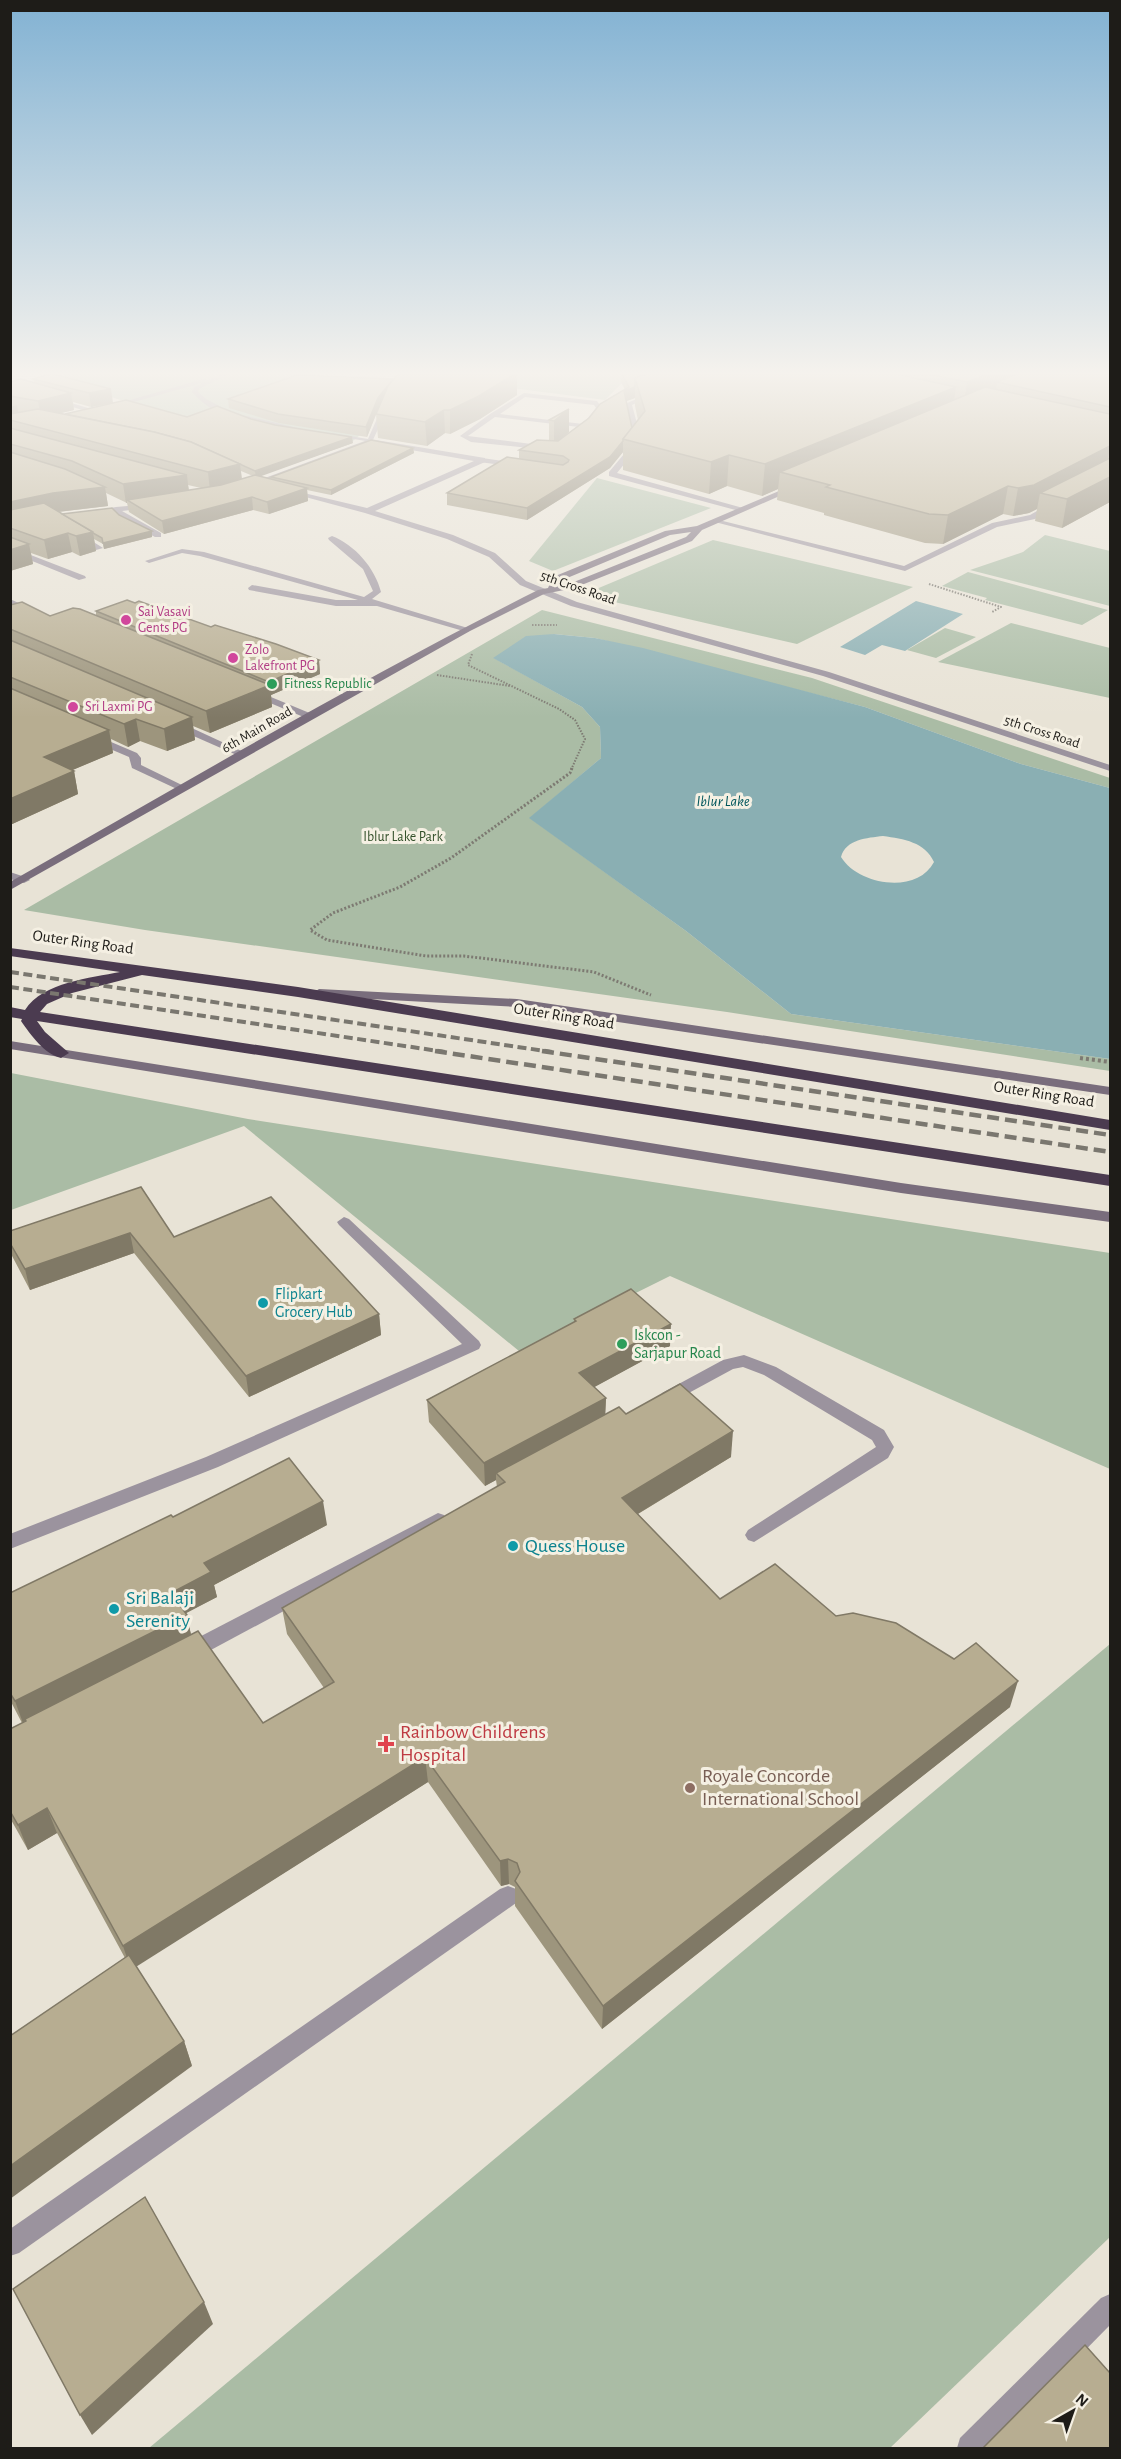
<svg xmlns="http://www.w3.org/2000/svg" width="1121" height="2459" viewBox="0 0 1121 2459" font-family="'Alegreya Sans',sans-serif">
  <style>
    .green { fill: #aabca5 }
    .water { fill: #8aafb3; fill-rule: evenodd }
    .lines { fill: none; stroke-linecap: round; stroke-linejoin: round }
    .path-far2 { stroke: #7d7a72; stroke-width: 2; stroke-dasharray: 1.5 1.5; stroke-linecap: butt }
    .path-far1 { stroke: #7d7a72; stroke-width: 3; stroke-dasharray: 2 2; stroke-linecap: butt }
    .path { stroke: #7d7a72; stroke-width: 4; stroke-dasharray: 3 3; stroke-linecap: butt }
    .lane { fill: #9b939e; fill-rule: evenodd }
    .street { fill: #9b939e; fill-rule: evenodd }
    .secondary { fill: #796d7c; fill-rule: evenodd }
    .highway { fill: #4b3b50; fill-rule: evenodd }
    .rail-far1 { stroke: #7a776f; stroke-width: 4; stroke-dasharray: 9 4.5; stroke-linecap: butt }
    .rail { stroke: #7a776f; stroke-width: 4.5; stroke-dasharray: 12 6; stroke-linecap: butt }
    .wall { fill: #9d957d; fill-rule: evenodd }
    .shaded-wall { fill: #807966 }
    .building { fill: #b7ad91; stroke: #807966; stroke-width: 1.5 }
    .hotel-dot { fill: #d1479c; stroke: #f5f0e3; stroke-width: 2 }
    .leisure-dot { fill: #2e9e5b; stroke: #f5f0e3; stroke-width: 2 }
    .culture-dot { fill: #0f9aa8; stroke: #f5f0e3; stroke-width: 2 }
    .health-dot { fill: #e0444e; stroke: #f5f0e3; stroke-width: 2 }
    .education-dot { fill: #8d6e63; stroke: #f5f0e3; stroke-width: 2 }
    .labels { text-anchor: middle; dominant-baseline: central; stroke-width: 6; stroke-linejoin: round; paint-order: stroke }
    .far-street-label { font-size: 14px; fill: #1e1c18; stroke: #f5f0e3 }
    .far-hotel-label { font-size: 14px; fill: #b23c85; stroke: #f5f0e3; text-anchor: start }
    .far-leisure-label { font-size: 14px; fill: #27864d; stroke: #f5f0e3; text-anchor: start }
    .far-park-label { font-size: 14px; fill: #33502a; stroke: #f5f0e3 }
    .far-water-label { font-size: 15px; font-style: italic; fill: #00565c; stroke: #f5f0e3 }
    .street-label { font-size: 16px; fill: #1e1c18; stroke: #f5f0e3 }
    .culture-label { font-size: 16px; fill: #0d838f; stroke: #f5f0e3; text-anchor: start }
    .leisure-label { font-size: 16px; fill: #27864d; stroke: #f5f0e3; text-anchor: start }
    .near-culture-label { font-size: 20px; fill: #0d838f; stroke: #f5f0e3; text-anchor: start }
    .near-health-label { font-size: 20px; fill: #be3a42; stroke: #f5f0e3; text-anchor: start }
    .near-education-label { font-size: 20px; fill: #785e54; stroke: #f5f0e3; text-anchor: start }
  </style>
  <rect width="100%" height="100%" fill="#e8e3d6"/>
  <g class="green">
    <polygon points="63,374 322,374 232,404 360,435 348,445 184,419 51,379"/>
    <polygon points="402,374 631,374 605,400"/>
    <polygon points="597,478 711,508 553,571 529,561"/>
    <polygon points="1045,535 1110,551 1110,606 970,570 1023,552"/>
    <polygon points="713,540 913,587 797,644 610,601 594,590"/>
    <polygon points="968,572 1108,610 1082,625 985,600 987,598 942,586"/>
    <polygon points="542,610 812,678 1110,778 1110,788 1021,764 865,707 595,638 554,634 494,658 582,707 600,727 601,758 530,818 686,931 791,1014 1110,1059 1110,1071 727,1012 145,930 24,910"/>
    <polygon points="1011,623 1110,648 1110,698 938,662"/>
    <polygon points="945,628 976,637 936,658 907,650"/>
    <polygon points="11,1073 248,1119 1110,1253 1110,1469 670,1276 519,1351 244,1126 11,1210"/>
    <polygon points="1110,1644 1110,2237 890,2448 149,2448"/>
  </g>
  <g class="water">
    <polygon points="916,601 963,614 905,651 882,645 865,655 840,647"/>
    <path d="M554 634 595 638 643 648 865 707 1021 764 1110 788V1059L791 1014 686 931 529 818 601 758 600 727 582 707 493 658 526 636ZM883 836C904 839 925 842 934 862 917 895 858 885 841 857 846 839 867 838 883 836Z"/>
  </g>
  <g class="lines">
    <g class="path-far2">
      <polyline points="929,584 1001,607 992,612"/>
      <polyline points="532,625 557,625"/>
      <polyline points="472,654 468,665 559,709 575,720 585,739 571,770"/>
      <polyline points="437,675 510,686"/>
    </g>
    <polyline class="path-far1" points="572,768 570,773 451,858 400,887 333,913 310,930 327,940 426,956 464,956 594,972 651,995"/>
    <polyline class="path" points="1080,1058 1110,1062"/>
    <g class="lane">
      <path d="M221 374H229L199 389 198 392 206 399 233 413 311 431 308 433C270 426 219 424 192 392L194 387 202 383 116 407 113 405 203 379 208 380Z"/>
      <polygon points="386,403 389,405 372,442 329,435 332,433 368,439 383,405"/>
      <polygon points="482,458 518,463 522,465 518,467 479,462"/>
      <path d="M332 536C355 545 375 568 381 592L372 599 471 629 467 632 377 606H336L249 590 248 588 252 585 336 600H358L200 556 182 553 149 563 145 561 182 549 204 552 364 597 373 591 363 569 329 540 328 538Z"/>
      <polygon points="10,599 40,613 41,615 10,626 10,620 29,614 10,605"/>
      <polygon points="344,1217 349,1219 479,1341 481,1345 479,1349 218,1467 10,1549 10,1534 206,1457 462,1344 339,1225 337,1222"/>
      <polygon points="508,1886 516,1889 519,1896 516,1903 19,2253 10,2256 10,2229 500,1889"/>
      <polygon points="1110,2294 1110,2325 989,2448 957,2448 960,2438 1101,2298"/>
    </g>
    <g class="street">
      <path d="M524 393 597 401 602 408 587 427 557 451 471 442 460 436 490 414ZM525 397 594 405 596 408 583 424 500 414ZM495 417 579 427 555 447 468 436Z"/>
      <polygon points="650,393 655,394 632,405 642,442 617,473 743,508 743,512 609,476 609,472 634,442 625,404"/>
      <polygon points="54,398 95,410 96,411 93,413 52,401"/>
      <polygon points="370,439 485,458 485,462 375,511 453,535 495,553 526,581 577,602 829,672 1110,765 1110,771 823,676 571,606 520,585 489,557 447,539 365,513 283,491 287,489 367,508 474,461 371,443 253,487 246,485"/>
      <polygon points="1051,503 1058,505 1035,519 997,527 905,571 711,521 715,519 904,566 992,523 1030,515"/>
      <polygon points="150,504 150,508 147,508 122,511 161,533 161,537 155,537 121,519 115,512 93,514 89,512 116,507"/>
      <polygon points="75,534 81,534 103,548 96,550 75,538"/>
      <polygon points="10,547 85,576 86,578 79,580 10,552"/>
      <polygon points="254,690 312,714 314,716 306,718 251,695 249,693"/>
      <polygon points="173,723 181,723 248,754 239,756 173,727"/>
      <polygon points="89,736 97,736 137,753 141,758 141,765 188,788 179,790 132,768 129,757 89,740"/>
      <polygon points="10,872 28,878 30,880 24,883 10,879"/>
      <polygon points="744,1355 776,1367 884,1430 894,1447 888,1458 754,1542 748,1540 745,1535 748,1530 876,1447 872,1440 764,1375 743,1367 733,1369 674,1401 662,1401 660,1397 662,1393 723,1360"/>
      <polygon points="438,1513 444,1515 447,1520 444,1525 196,1658 189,1660 182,1658 179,1652 182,1646"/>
    </g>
    <g class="secondary">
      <path d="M793 485 800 487 702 530 692 541 574 588 544 594 470 631 10 890V882C185 783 358 680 538 590L548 588 553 577 665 531 697 526ZM691 532 686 537 569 584 557 586 560 581 670 535Z"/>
      <polygon points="319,989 517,999 1110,1087 1110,1095 517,1007 315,996 313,993"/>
      <polygon points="10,1041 901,1183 1110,1212 1110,1222 901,1193 10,1049"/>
    </g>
    <path class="highway" d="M10 948 298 987 1110 1120V1130L298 997 142 975 72 993 47 1004 40 1012 1110 1175V1186L37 1021 45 1032 69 1053 61 1058C44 1054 31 1035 21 1021L22 1019 10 1017V1007L25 1010C43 982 91 978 120 972L10 956Z"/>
    <g class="rail-far1">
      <polyline points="10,972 552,1052"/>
      <polyline points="10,987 445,1052"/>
    </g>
    <g class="rail">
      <polyline points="435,1051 1110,1152"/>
      <polyline points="542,1051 1110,1135"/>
    </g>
  </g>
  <g class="wall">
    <path d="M50 374 113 403 91 407 73 402 74 410 60 413 66 414 187 417 251 419 353 443 259 476 271 480V477L413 448 414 453 331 495 307 490 308 501 269 514 253 510 164 534 129 512 127 503 106 493 108 506 58 512 62 514 119 515 152 537 104 549 103 544 94 539 96 551 80 556 72 552 48 559 31 553 33 564 10 571V382H34L33 379ZM241 471 253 476 242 479ZM188 485 201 488 189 490Z"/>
    <polygon points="398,374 517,374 517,395 480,419 450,434 445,433 427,446 378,438 376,414 379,407 367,437 279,423 229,408 228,399 393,379"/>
    <path d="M621 374H1110V502L1062 528 1035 521 1037 509 1029 513 1013 516 1003 514 943 544 925 543 824 515V513L777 500 778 489 762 496 727 486 709 494 623 470V452L610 468 527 520 447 505V493L519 458V450L549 441V420L569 409V432L558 441 625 390 621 382ZM635 398V406L638 420 632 428 626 401Z"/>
    <polygon points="10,597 12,605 50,616 96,615 96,611 211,627 319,660 320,674 271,695 272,707 210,733 193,726 195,740 167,751 140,741 128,747 111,739 113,753 72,770 74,771 78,794 10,825"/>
    <polygon points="141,1187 174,1237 379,1314 381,1335 249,1397 134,1253 30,1290 11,1254 10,1231"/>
    <polygon points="574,1319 670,1346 594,1387 606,1398 605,1414 626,1414 731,1457 638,1514 720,1599 836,1616 1010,1707 602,2029 515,1906 515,1887 509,1884 501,1886 428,1782 136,1966 184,2041 192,2066 125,1958 57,1833 28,1850 10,1818 10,1729 22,1723 10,1700 10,1593 173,1517 327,1525 214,1585 217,1597 185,1613 191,1634 263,1723 324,1688 287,1634 282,1608 497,1487 496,1480 485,1486 429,1422 427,1400 574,1322"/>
  </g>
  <g class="shaded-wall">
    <polygon points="514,374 517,374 517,395 480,419 450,434 450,410"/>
    <polygon points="988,374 1052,374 997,382 995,398 963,411 967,382"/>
    <polygon points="393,379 379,407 367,437 366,427 378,398"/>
    <polygon points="635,387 635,398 624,402 624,391"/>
    <polygon points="956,387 952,416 780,472 778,489 762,496 765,464"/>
    <polygon points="111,389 113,403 91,407 89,393"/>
    <polygon points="71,393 74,410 41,418 38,401"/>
    <polygon points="17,405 20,422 10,420 10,407"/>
    <polygon points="569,409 569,432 554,445 554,421"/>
    <polygon points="444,410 445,433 427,446 425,422"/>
    <polygon points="352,437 353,443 256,478 255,471"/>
    <polygon points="623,441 623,452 610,468 527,520 527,508"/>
    <polygon points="1110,446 1106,473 1040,493 1037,509 1029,513 1013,516 1018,488"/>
    <polygon points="413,448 414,453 331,495 331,490"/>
    <polygon points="729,455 727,486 709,494 711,462"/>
    <polygon points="240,464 242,482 210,491 208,472"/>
    <polygon points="187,475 189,493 127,500 127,503 126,503 123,484"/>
    <polygon points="1110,477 1110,502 1062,528 1067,499"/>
    <polygon points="1008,486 1003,514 943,544 948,515"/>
    <polygon points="105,487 108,506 57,512 10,522 10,502 53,493"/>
    <polygon points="307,488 308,501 269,514 267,502"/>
    <polygon points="252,497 253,510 164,534 162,521"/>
    <polygon points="152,531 152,537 104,549 103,543"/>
    <polygon points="93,532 96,551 80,556 76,536"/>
    <polygon points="68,533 72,552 48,559 44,540"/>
    <polygon points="29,544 33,564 10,571 10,550"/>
    <polygon points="319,660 320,674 271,695 272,707 210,733 206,711 269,685 269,682"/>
    <polygon points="192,717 195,740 167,751 164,729"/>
    <polygon points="136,719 140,741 128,747 124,724"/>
    <polygon points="109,730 113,753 49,780 44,757"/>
    <polygon points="74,771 78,794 10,825 10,799"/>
    <polygon points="130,1233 134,1253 30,1290 25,1269"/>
    <polygon points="379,1314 381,1335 249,1397 246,1376"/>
    <polygon points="671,1324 670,1346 578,1396 579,1373"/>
    <polygon points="606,1398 605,1421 496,1473 496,1480 485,1486 484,1463"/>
    <polygon points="733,1431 731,1457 621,1524 622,1498"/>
    <polygon points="323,1501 327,1525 214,1585 217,1597 177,1618 171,1593 204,1563"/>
    <polygon points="187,1615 192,1640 24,1726 15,1701"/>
    <polygon points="1018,1681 1010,1707 602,2029 603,2006"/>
    <polygon points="425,1757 428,1782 131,1970 123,1946"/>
    <polygon points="47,1808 57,1833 28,1850 18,1825"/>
    <polygon points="508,1859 509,1884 501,1886 500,1861"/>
    <polygon points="184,2041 192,2066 10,2199 10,2166"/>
    <polygon points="204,2302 213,2324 92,2435 80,2415"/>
  </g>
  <g class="building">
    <polygon points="50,374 53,374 111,389 89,393 33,379"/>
    <polygon points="398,374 514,374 479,396 450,410 444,410 425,422 376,414 388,386"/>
    <polygon points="622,374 646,374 635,378 635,387 624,391 632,428 623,439 623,441 610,457 527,508 447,493 507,457 563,465 568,462 569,460 563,456 519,450 537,440 558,441 589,418 600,404 629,387"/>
    <polygon points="646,374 896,374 956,387 765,464 729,455 711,462 623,439 645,411 635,378"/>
    <polygon points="928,374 988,374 967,382"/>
    <polygon points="1017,374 1110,374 1110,407 997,382"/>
    <polygon points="297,375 393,379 378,398 366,427 278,414 228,399"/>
    <polygon points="21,379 71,393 38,401 10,396 10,382"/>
    <polygon points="985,387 1110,414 1110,446 1034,485 1018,488 1008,486 948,515 929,514 826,487 830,485 780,472"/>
    <polygon points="126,400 187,417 217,406 251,419 275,425 352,437 255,471 191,442 154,432 65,414"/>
    <polygon points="38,409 154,432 191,442 240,464 208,472 10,420 10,414"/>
    <polygon points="569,409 554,421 549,420"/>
    <polygon points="10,428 187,475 123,484 72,461 10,444"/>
    <polygon points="371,440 413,448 331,490 271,477"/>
    <polygon points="10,452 65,469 105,487 53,493 10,502"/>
    <polygon points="1110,458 1110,477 1067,499 1040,493"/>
    <polygon points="255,475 307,488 267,502 252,497 162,521 127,500 221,485"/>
    <polygon points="44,503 93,532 76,536 68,533 44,540 10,528 10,510"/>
    <polygon points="112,508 119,515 152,531 103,543 102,538 93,533 93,532 62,514"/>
    <polygon points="10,537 29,544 10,550"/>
    <polygon points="127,600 135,603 139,601 211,627 215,625 276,644 319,660 269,682 96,611"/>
    <polygon points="22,602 50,616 73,608 80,609 270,685 206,711 10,629 10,605"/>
    <polygon points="10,640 192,717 164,729 136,719 124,724 10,677"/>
    <polygon points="10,688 109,730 44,757 74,771 10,799"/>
    <polygon points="141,1187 174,1237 271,1197 379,1314 246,1376 130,1233 25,1269 10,1243 10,1231"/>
    <polygon points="631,1289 671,1324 579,1373 606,1398 484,1463 427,1400 576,1321 574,1319"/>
    <polygon points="680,1384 733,1431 622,1498 720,1599 775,1564 836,1616 853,1613 896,1623 954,1659 976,1643 1018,1681 603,2006 515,1881 520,1872 517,1863 508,1859 500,1861 425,1757 123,1946 47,1808 18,1825 10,1811 10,1729 26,1721 25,1719 198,1631 263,1723 334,1682 282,1608 505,1482 496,1473 619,1407 626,1414"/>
    <polygon points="289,1458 323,1501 204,1563 211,1572 171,1593 187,1615 15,1701 10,1693 10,1593 171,1515 173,1517"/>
    <polygon points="129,1955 184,2041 10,2166 10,2036"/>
    <polygon points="145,2197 204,2302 80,2415 13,2289"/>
    <polygon points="1085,2345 1110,2373 1110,2448 983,2448"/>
  </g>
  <linearGradient id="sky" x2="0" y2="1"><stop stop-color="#82b2d3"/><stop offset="0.52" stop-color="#f5f2ed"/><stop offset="1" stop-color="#f5f2ed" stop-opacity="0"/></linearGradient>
  <rect width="1121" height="718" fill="url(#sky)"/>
  <g class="hotel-dot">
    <circle cx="126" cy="620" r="6"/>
    <circle cx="233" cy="658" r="6"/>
    <circle cx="73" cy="707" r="6"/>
  </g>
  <g class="leisure-dot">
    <circle cx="272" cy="684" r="6"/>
    <circle cx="622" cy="1344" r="6"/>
  </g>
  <g class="culture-dot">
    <circle cx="263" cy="1303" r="6"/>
    <circle cx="513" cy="1546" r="6"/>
    <circle cx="114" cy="1609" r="6"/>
  </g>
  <path class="health-dot" d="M383 1735h6v6h6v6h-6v6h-6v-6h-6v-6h6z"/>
  <circle class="education-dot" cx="690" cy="1788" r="6"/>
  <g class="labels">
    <g class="far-street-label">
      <text transform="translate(578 588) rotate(19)">5th Cross Road</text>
      <text transform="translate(257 730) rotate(-30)">6th Main Road</text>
      <text transform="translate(1042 732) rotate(18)">5th Cross Road</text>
    </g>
    <g class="far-hotel-label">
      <text x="138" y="612">Sai Vasavi<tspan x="138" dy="16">Gents PG</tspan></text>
      <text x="245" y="650">Zolo<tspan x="245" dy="16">Lakefront PG</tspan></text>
      <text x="85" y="707">Sri Laxmi PG</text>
    </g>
    <g class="far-leisure-label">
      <text x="284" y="684">Fitness Republic</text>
    </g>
    <g class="far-park-label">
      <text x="403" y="837">Iblur Lake Park</text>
    </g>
    <g class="far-water-label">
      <text x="723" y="801">Iblur Lake</text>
    </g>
    <g class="street-label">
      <text transform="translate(83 942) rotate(8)">Outer Ring Road</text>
      <text transform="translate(564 1016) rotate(9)">Outer Ring Road</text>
      <text transform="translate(1044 1094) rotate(9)">Outer Ring Road</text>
    </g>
    <g class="culture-label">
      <text x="275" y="1294">Flipkart<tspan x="275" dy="18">Grocery Hub</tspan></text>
    </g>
    <g class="leisure-label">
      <text x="634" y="1335">Iskcon -<tspan x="634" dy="18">Sarjapur Road</tspan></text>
    </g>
    <g class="near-culture-label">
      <text x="525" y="1546">Quess House</text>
      <text x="126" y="1598">Sri Balaji<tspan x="126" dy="23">Serenity</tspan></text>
    </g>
    <g class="near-health-label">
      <text x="400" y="1732">Rainbow Childrens<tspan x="400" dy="23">Hospital</tspan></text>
    </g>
    <g class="near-education-label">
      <text x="702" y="1776">Royale Concorde<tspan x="702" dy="23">International School</tspan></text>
    </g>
  </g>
  <rect width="1121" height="2459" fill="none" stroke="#1e1c18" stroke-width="24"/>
  <g transform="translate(1073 2411) rotate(40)" stroke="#f5f0e3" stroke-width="4.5" paint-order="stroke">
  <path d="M0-4.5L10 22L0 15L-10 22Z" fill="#1e1c18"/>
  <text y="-9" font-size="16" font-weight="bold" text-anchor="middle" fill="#1e1c18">N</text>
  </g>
</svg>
